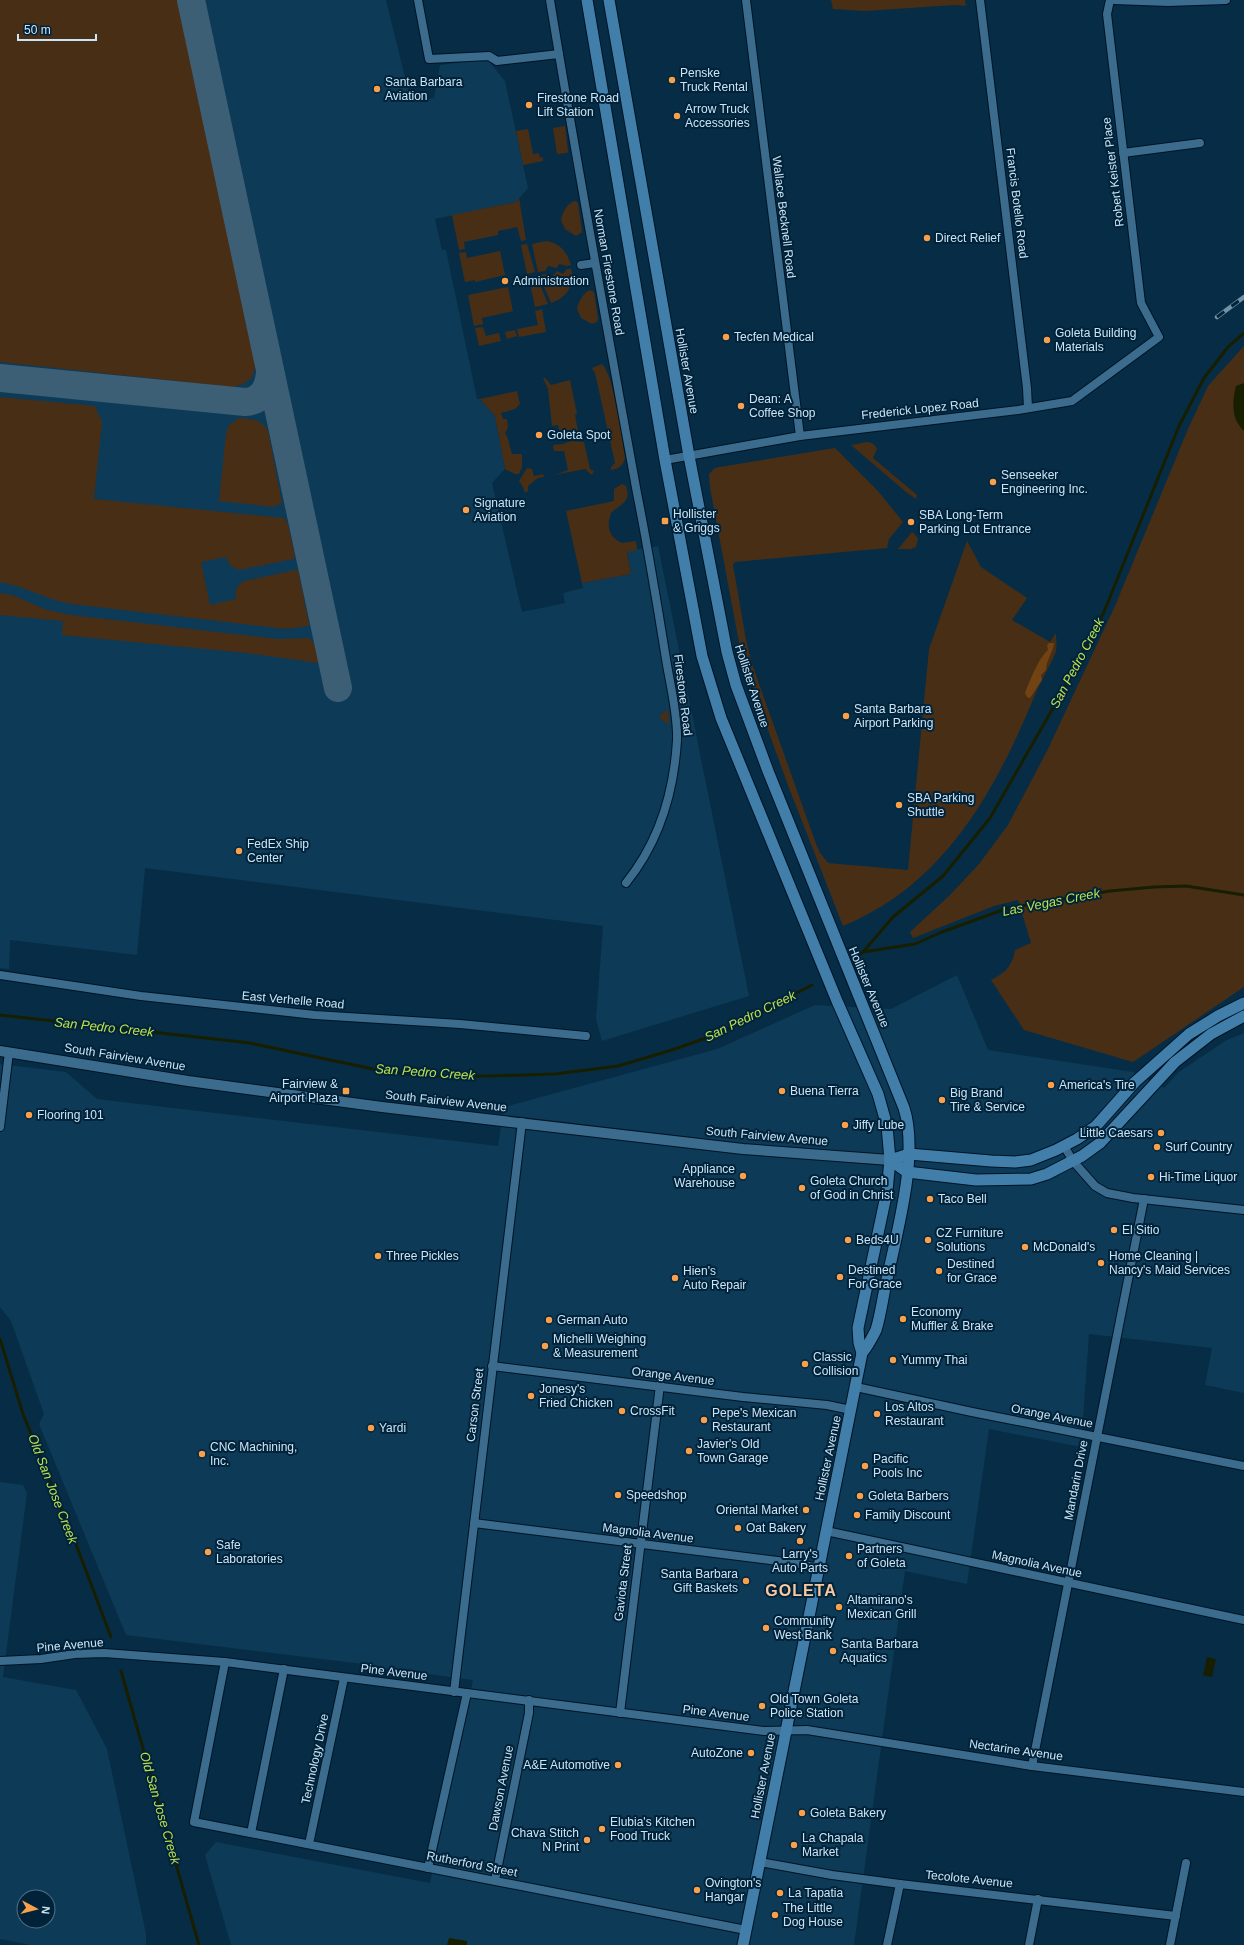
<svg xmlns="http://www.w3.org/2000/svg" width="1244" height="1945" viewBox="0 0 1244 1945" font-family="Helvetica,sans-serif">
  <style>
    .built { fill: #0d3a56; fill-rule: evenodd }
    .green { fill: #492e16 }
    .forest { fill: #714313 }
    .water { fill: #171f00 }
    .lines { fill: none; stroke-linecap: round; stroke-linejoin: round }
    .stream { stroke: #171f00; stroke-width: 3 }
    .taxiway { stroke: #3c5f76; stroke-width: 28 }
    .minor-casing { stroke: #001425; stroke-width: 10 }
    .tertiary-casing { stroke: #001425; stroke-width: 12 }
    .secondary-casing { stroke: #001425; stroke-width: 13 }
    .minor { stroke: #3b6b8d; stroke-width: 8 }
    .tertiary { stroke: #3b6b8d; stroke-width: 10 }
    .secondary { stroke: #417faa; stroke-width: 11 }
    .rail-casing { stroke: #7291a6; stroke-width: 4.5 }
    .rail { stroke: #00233a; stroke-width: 3; stroke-dasharray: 9; stroke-linecap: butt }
    .poi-dot { fill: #f8a04b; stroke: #00233a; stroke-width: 1.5 }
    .labels { text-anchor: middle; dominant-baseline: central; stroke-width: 4; stroke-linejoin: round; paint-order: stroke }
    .poi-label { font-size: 12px; fill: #cbe4f7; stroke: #00233a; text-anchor: start }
    .street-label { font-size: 12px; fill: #cbe4f7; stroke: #00233a }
    .water-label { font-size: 13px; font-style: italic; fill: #bee14c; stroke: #00233a }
    .district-label { font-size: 16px; font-weight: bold; letter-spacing: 1px; fill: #fac89e; stroke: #00233a }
  </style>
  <rect width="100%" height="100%" fill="#062d45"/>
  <g class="built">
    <polygon points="0,0 386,0 411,102 434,98 440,65 487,59 505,81 528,188 516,202 435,219 442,250 446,250 477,399 480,399 495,416 505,469 492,483 522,612 565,603 563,593 583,588 582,583 631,574 627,551 658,546 749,996 602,1041 596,1019 603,926 145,868 137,955 10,940 9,969 0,968"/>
    <polygon points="957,975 988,1050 1133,1072 1164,1088 1179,1072 1225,1041 1244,1033 1244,1393 1205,1385 1212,1348 1089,1334 1081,1447 989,1429 967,1584 905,1571 854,1945 231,1945 205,1855 216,1842 430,1883 473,1680 389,1669 371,1665 126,1635 39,1424 44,1414 11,1321 0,1307 0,1064 66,1072 97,1099 498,1146 504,1107 717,1049 815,1005 891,1009"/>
    <path d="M0 1482 23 1485 27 1493 3 1677 76 1690 107 1749 146 1934V1945H31L0 1939ZM24 1897H48V1921H24Z"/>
  </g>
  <g class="green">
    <path d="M0 0H181L254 347C256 369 258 381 233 387L0 362Z"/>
    <polygon points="831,0 965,0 966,6 955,5 865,11 833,9"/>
    <polygon points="565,126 568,151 567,153 557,154 553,128"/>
    <polygon points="528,129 533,154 539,153 540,158 543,157 543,161 523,165 516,131"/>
    <polygon points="519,198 526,240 521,241 517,227 498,231 498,235 464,242 465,249 459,250 452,215 516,202"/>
    <path d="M575 201 578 203 582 232 576 236 565 229 561 220C562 213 568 202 575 201Z"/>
    <path d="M546 241C560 243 567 252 571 265L567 266 559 264 557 268 548 266 545 271 538 272 532 244Z"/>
    <polygon points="527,244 535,272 527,274 521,245"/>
    <polygon points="500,251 505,275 475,282 475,280 465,282 459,253 466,252 467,258"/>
    <path d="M567 269H571C576 285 566 298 551 303L539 275 546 274 552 277 557 271 563 274Z"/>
    <polygon points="537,277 548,304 535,307 529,279"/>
    <polygon points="508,287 513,311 482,318 483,324 474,326 468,295"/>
    <path d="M590 290 594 292 598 319 597 322 592 324 581 318 577 309C578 302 584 292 590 290Z"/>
    <polygon points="542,309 546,332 519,337 517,329 538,325 535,311"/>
    <polygon points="483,327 486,336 499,333 501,341 479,346 475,328"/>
    <polygon points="515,330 517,336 507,339 505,332"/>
    <path d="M1244 346V987L1133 1062 1024 1030 991 980C1005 973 1012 967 1015 950L1031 943 1018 900 994 906 913 938 910 932 950 895 979 864 1008 825 1047 751 1115 606 1188 429 1208 386Z"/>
    <path d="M602 364C614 375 622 439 625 457 624 465 619 469 611 470V467L615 463 595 373 592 368Z"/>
    <polygon points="543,378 545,378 551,385 570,380 577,414 575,415 578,431 574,436 559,430 558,425 552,426 548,389"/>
    <polygon points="517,391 520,404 515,409 501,413 503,419 507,419 508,427 505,434 507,436 512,454 522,454 522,467 519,474 515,474 505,469 495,416 480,399"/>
    <path d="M0 397 95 406 102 422 94 499 284 518 288 524 295 557 293 559 239 570 230 565 226 557 201 562 210 605 236 599C235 591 236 586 244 581L296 570H298L309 624 308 626 286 629 72 604C46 600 25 586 0 582Z"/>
    <path d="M239 418C251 419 261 419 268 431L282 503 273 507 219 501 226 433 229 425Z"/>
    <polygon points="571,441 584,442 590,469 594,471 592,475 585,469 554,475 568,470 564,451 554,451 553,445 563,444"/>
    <polygon points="867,442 872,443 877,448 873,458 917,495 916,499 906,492 851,445"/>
    <path d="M835 448 878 491 903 522 889 539 887 548 735 562 733 565 746 640 752 664 816 844 820 853 828 863 908 870 929 649 967 541 981 567 1027 598 1012 620 1050 642 1056 633C1056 638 1057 645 1056 651 1054 659 1039 684 1035 695 995 791 945 884 843 926L789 788 742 658 710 488 709 474 715 468 720 467Z"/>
    <polygon points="527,468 532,469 534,476 543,474 544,477 538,478 528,486 528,491 525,493 523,487 519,481"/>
    <path d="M622 484 626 486C632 502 620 504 611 513 606 527 609 537 622 543L636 541 637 550 627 552 631 574 582 583 566 511 614 501V489Z"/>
    <polygon points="912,532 918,538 916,547 910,549 898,549"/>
    <polygon points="0,593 12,595 47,610 71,615 278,639 309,638 315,645 319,663 246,653 62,635 63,621 0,615"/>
    <polygon points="668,709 669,725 659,717"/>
  </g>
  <path class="forest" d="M1049 643H1054C1053 653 1046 660 1046 670L1041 675 1042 680 1030 698 1027 697 1025 693C1029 683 1039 657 1048 650L1047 645Z"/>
  <g class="water">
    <path d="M1244 383V431C1231 419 1232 402 1236 386Z"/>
    <polygon points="1207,1657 1216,1659 1212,1677 1203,1675"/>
    <polygon points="449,1938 467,1941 467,1945 447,1945"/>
  </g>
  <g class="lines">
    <g class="stream">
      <polyline points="863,952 915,944 942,932 1008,908 1110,891 1154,887 1186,886 1244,895"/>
      <polyline points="854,958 863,952 893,917 943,876 990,818 1064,689 1104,612 1179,426 1204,378 1228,347 1244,333"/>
      <polyline points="0,1015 250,1043 387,1072 434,1076 489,1076 555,1074 618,1066 672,1050 720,1033 812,985"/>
      <polyline points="0,1339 23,1414 77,1547 111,1637"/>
      <polyline points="121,1671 199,1945"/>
    </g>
    <g class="taxiway">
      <polyline points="191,0 338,688"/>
      <path d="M0 378 245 402C262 401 269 388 270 372"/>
    </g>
    <g class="minor-casing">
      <g id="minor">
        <polyline points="418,0 429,59 489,56 497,61 559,54"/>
        <path d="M550 0C577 165 607 329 637 493 648 548 657 603 666 659 670 684 678 715 677 740 674 792 659 842 626 883"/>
        <polyline points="746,0 800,436"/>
        <polyline points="980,0 1027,388 1028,408"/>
        <polyline points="1114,0 1168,2 1226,0"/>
        <polyline points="1123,153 1200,143"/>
        <polyline points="581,265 595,263"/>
        <polyline points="665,460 800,436 1018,410 1072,401 1159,337 1141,303 1107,14 1110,0"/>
        <polyline points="0,975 141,996 315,1015 460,1024 586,1036"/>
        <polyline points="0,1127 9,1052"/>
        <polyline points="1064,1146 1073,1161 1095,1186 1107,1193 1133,1198 1244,1210"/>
        <polyline points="492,1366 743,1397 827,1405 851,1410"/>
        <polyline points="856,1387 972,1412 1244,1466"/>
        <polyline points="474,1523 794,1563 819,1568"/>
        <polyline points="826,1531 1244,1620"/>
        <polyline points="0,1661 41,1659 75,1654 104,1653 225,1662 764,1731 807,1730 1032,1766 1244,1792"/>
        <polyline points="225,1662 194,1822 746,1930"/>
        <polyline points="454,1692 522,1122"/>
        <polyline points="620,1713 660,1385"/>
        <polyline points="1032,1766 1144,1199"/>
        <polyline points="251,1833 284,1669"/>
        <polyline points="309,1844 344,1678"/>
        <polyline points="760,1862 832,1875 900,1884 1176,1916"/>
        <polyline points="428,1868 467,1693"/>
        <polyline points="495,1880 529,1713 529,1700"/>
        <polyline points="887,1945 900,1884"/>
        <polyline points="1029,1945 1038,1899"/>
        <polyline points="1170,1945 1186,1863"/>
      </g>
    </g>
    <g class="tertiary-casing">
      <polyline id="tertiary" points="0,1051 188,1081 382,1107 743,1149 890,1160"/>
    </g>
    <g class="secondary-casing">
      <g id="secondary">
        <polyline points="587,0 665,460 702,656 721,718 837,1001 878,1094 887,1126 890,1160 887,1191 858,1328 859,1343 862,1353"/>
        <path d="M609 0 689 456 727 652 736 685 768 771 904 1108C919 1154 897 1232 887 1279 883 1295 881 1314 876 1330 872 1338 868 1346 862 1353L743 1945"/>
        <polyline points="890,1160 907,1172 976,1180 1031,1179 1047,1174 1082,1156 1100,1143 1175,1062 1211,1034 1244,1016"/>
        <polyline points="890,1160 909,1154 991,1161 1015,1162 1031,1160 1056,1150 1077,1139 1096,1126 1135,1082 1189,1034 1218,1016 1244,1003"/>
      </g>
    </g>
    <use href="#minor" class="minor"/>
    <use href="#tertiary" class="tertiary"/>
    <use href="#secondary" class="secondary"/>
    <g class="rail-casing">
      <polyline id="rail" points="1217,317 1244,297"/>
    </g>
    <use href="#rail" class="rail"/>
  </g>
  <g class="poi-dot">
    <circle cx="672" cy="80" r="4"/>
    <circle cx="377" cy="89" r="4"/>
    <circle cx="529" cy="105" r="4"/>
    <circle cx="677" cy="116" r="4"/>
    <circle cx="927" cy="238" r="4"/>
    <circle cx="505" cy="281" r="4"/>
    <circle cx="726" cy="337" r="4"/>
    <circle cx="1047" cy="340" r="4"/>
    <circle cx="741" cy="406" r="4"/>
    <circle cx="539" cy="435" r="4"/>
    <circle cx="993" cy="482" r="4"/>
    <circle cx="466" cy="510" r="4"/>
    <rect x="661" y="517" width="8" height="8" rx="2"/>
    <circle cx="911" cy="522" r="4"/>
    <circle cx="846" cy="716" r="4"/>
    <circle cx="899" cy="805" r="4"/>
    <circle cx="239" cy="851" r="4"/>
    <circle cx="1051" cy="1085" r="4"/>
    <rect x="342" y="1087" width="8" height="8" rx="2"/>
    <circle cx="782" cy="1091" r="4"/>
    <circle cx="942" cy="1100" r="4"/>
    <circle cx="29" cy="1115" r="4"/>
    <circle cx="845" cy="1125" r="4"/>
    <circle cx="1161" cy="1133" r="4"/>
    <circle cx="1157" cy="1147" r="4"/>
    <circle cx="743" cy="1176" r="4"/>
    <circle cx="1151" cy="1177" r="4"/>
    <circle cx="802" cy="1188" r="4"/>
    <circle cx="930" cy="1199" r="4"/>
    <circle cx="1114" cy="1230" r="4"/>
    <circle cx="848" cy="1240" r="4"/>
    <circle cx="928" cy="1240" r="4"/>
    <circle cx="1025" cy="1247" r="4"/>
    <circle cx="378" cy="1256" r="4"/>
    <circle cx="1101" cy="1263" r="4"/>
    <circle cx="939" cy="1271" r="4"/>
    <circle cx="840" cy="1277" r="4"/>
    <circle cx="675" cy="1278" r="4"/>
    <circle cx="903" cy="1319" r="4"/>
    <circle cx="549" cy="1320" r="4"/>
    <circle cx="545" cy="1346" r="4"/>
    <circle cx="893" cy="1360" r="4"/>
    <circle cx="805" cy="1364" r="4"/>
    <circle cx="531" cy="1396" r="4"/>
    <circle cx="622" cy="1411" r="4"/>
    <circle cx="877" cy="1414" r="4"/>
    <circle cx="704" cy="1420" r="4"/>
    <circle cx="371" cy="1428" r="4"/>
    <circle cx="689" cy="1451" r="4"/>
    <circle cx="202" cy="1454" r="4"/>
    <circle cx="865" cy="1466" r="4"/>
    <circle cx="618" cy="1495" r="4"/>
    <circle cx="860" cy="1496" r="4"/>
    <circle cx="806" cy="1510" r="4"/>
    <circle cx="857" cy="1515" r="4"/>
    <circle cx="738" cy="1528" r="4"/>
    <circle cx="800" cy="1541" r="4"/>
    <circle cx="208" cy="1552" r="4"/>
    <circle cx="849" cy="1556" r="4"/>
    <circle cx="746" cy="1581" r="4"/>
    <circle cx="839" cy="1607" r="4"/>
    <circle cx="766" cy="1628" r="4"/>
    <circle cx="833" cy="1651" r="4"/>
    <circle cx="762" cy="1706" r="4"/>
    <circle cx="751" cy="1753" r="4"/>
    <circle cx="618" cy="1765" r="4"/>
    <circle cx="802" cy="1813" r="4"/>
    <circle cx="602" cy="1829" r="4"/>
    <circle cx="587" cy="1840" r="4"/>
    <circle cx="794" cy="1845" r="4"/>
    <circle cx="697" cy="1890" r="4"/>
    <circle cx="780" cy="1893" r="4"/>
    <circle cx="775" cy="1915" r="4"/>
  </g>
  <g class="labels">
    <g class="poi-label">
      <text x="680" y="73">Penske<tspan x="680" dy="14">Truck Rental</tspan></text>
      <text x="385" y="82">Santa Barbara<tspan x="385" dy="14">Aviation</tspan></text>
      <text x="537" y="98">Firestone Road<tspan x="537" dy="14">Lift Station</tspan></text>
      <text x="685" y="109">Arrow Truck<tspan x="685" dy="14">Accessories</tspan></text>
      <text x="935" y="238">Direct Relief</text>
      <text x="513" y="281">Administration</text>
      <text x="1055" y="333">Goleta Building<tspan x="1055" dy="14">Materials</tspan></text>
      <text x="734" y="337">Tecfen Medical</text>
      <text x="749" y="399">Dean: A<tspan x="749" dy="14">Coffee Shop</tspan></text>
      <text x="547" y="435">Goleta Spot</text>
      <text x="1001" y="475">Senseeker<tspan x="1001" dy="14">Engineering Inc.</tspan></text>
      <text x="474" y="503">Signature<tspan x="474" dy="14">Aviation</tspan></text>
      <text x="673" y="514">Hollister<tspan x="673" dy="14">&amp; Griggs</tspan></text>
      <text x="919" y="515">SBA Long-Term<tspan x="919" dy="14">Parking Lot Entrance</tspan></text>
      <text x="854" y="709">Santa Barbara<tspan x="854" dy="14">Airport Parking</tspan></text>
      <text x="907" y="798">SBA Parking<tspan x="907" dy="14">Shuttle</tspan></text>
      <text x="247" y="844">FedEx Ship<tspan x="247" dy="14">Center</tspan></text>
      <text x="338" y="1084" text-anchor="end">Fairview &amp;<tspan x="338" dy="14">Airport Plaza</tspan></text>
      <text x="1059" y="1085">America's Tire</text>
      <text x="790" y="1091">Buena Tierra</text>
      <text x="950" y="1093">Big Brand<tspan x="950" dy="14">Tire &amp; Service</tspan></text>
      <text x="37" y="1115">Flooring 101</text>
      <text x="853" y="1125">Jiffy Lube</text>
      <text x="1153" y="1133" text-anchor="end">Little Caesars</text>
      <text x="1165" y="1147">Surf Country</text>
      <text x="735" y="1169" text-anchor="end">Appliance<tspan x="735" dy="14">Warehouse</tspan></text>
      <text x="1159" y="1177">Hi-Time Liquor</text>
      <text x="810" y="1181">Goleta Church<tspan x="810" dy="14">of God in Christ</tspan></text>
      <text x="938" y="1199">Taco Bell</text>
      <text x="1122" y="1230">El Sitio</text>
      <text x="936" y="1233">CZ Furniture<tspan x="936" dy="14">Solutions</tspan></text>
      <text x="856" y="1240">Beds4U</text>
      <text x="1033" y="1247">McDonald's</text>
      <text x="386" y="1256">Three Pickles</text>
      <text x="1109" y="1256">Home Cleaning |<tspan x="1109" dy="14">Nancy's Maid Services</tspan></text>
      <text x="947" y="1264">Destined<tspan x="947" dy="14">for Grace</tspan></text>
      <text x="848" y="1270">Destined<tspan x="848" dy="14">For Grace</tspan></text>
      <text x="683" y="1271">Hien's<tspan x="683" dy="14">Auto Repair</tspan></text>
      <text x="911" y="1312">Economy<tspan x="911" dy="14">Muffler &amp; Brake</tspan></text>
      <text x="557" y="1320">German Auto</text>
      <text x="553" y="1339">Michelli Weighing<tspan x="553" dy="14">&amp; Measurement</tspan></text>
      <text x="813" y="1357">Classic<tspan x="813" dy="14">Collision</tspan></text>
      <text x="901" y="1360">Yummy Thai</text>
      <text x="539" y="1389">Jonesy's<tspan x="539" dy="14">Fried Chicken</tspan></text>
      <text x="885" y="1407">Los Altos<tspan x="885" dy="14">Restaurant</tspan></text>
      <text x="630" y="1411">CrossFit</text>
      <text x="712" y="1413">Pepe's Mexican<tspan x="712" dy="14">Restaurant</tspan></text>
      <text x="379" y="1428">Yardi</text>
      <text x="697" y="1444">Javier's Old<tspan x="697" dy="14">Town Garage</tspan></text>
      <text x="210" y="1447">CNC Machining,<tspan x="210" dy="14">Inc.</tspan></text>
      <text x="873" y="1459">Pacific<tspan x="873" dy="14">Pools Inc</tspan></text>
      <text x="626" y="1495">Speedshop</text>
      <text x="868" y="1496">Goleta Barbers</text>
      <text x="798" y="1510" text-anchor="end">Oriental Market</text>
      <text x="865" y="1515">Family Discount</text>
      <text x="746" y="1528">Oat Bakery</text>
      <text x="216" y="1545">Safe<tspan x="216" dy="14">Laboratories</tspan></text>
      <text x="857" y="1549">Partners<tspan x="857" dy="14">of Goleta</tspan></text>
      <text x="800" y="1554" text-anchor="middle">Larry's<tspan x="800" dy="14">Auto Parts</tspan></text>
      <text x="738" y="1574" text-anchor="end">Santa Barbara<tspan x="738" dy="14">Gift Baskets</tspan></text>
      <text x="847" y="1600">Altamirano's<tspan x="847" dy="14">Mexican Grill</tspan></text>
      <text x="774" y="1621">Community<tspan x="774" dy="14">West Bank</tspan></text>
      <text x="841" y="1644">Santa Barbara<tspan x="841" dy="14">Aquatics</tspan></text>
      <text x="770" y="1699">Old Town Goleta<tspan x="770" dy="14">Police Station</tspan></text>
      <text x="743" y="1753" text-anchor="end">AutoZone</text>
      <text x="610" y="1765" text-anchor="end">A&amp;E Automotive</text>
      <text x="810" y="1813">Goleta Bakery</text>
      <text x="610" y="1822">Elubia's Kitchen<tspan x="610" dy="14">Food Truck</tspan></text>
      <text x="579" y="1833" text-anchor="end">Chava Stitch<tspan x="579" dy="14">N Print</tspan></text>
      <text x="802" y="1838">La Chapala<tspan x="802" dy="14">Market</tspan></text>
      <text x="705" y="1883">Ovington's<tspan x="705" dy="14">Hangar</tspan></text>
      <text x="788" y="1893">La Tapatia</text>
      <text x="783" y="1908">The Little<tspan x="783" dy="14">Dog House</tspan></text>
    </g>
    <g class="street-label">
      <text transform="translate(1113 172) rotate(-97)">Robert Keister Place</text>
      <text transform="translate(1017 203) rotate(83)">Francis Botello Road</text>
      <text transform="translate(784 217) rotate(83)">Wallace Becknell Road</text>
      <text transform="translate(609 272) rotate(80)">Norman Firestone Road</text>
      <text transform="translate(687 371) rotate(80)">Hollister Avenue</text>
      <text transform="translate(920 409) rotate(-6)">Frederick Lopez Road</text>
      <text transform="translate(752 686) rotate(72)">Hollister Avenue</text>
      <text transform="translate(683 695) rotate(83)">Firestone Road</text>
      <text transform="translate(869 987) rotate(67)">Hollister Avenue</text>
      <text transform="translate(293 1000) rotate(5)">East Verhelle Road</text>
      <text transform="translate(125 1057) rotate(9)">South Fairview Avenue</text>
      <text transform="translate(446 1101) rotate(6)">South Fairview Avenue</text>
      <text transform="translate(767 1136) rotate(5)">South Fairview Avenue</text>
      <text transform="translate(673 1376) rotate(7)">Orange Avenue</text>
      <text transform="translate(475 1405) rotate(-83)">Carson Street</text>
      <text transform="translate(1052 1416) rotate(11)">Orange Avenue</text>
      <text transform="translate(828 1458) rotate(-78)">Hollister Avenue</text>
      <text transform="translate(1076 1480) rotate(-79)">Mandarin Drive</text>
      <text transform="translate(648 1533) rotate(7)">Magnolia Avenue</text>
      <text transform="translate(1037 1564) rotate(12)">Magnolia Avenue</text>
      <text transform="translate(623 1583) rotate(-83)">Gaviota Street</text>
      <text transform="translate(70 1645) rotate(-5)">Pine Avenue</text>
      <text transform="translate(394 1672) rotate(7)">Pine Avenue</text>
      <text transform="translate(716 1713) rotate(7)">Pine Avenue</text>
      <text transform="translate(1016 1750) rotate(8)">Nectarine Avenue</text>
      <text transform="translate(315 1759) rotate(-78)">Technology Drive</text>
      <text transform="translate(763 1776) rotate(-79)">Hollister Avenue</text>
      <text transform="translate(501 1788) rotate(-79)">Dawson Avenue</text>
      <text transform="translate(472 1864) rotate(11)">Rutherford Street</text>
      <text transform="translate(969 1879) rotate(6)">Tecolote Avenue</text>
    </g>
    <g class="water-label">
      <text transform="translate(1077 663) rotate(-62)">San Pedro Creek</text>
      <text transform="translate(1051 902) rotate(-11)">Las Vegas Creek</text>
      <text transform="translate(750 1016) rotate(-26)">San Pedro Creek</text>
      <text transform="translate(104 1027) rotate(6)">San Pedro Creek</text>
      <text transform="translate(425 1072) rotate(4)">San Pedro Creek</text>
      <text transform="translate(53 1489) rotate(69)">Old San Jose Creek</text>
      <text transform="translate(160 1808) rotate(74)">Old San Jose Creek</text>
    </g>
    <g class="district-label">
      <text x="801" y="1590">GOLETA</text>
    </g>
  </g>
  <g transform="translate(36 1909) rotate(97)"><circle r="19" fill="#00233a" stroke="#517086"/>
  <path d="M0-3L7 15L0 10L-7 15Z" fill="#f8a04b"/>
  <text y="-6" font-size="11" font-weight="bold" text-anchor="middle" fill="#cbe4f7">N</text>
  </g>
  <path d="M18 34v6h78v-6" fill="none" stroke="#cbe4f7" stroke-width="2"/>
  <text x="24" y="34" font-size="12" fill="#cbe4f7" stroke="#00233a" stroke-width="3" paint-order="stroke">50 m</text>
</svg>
